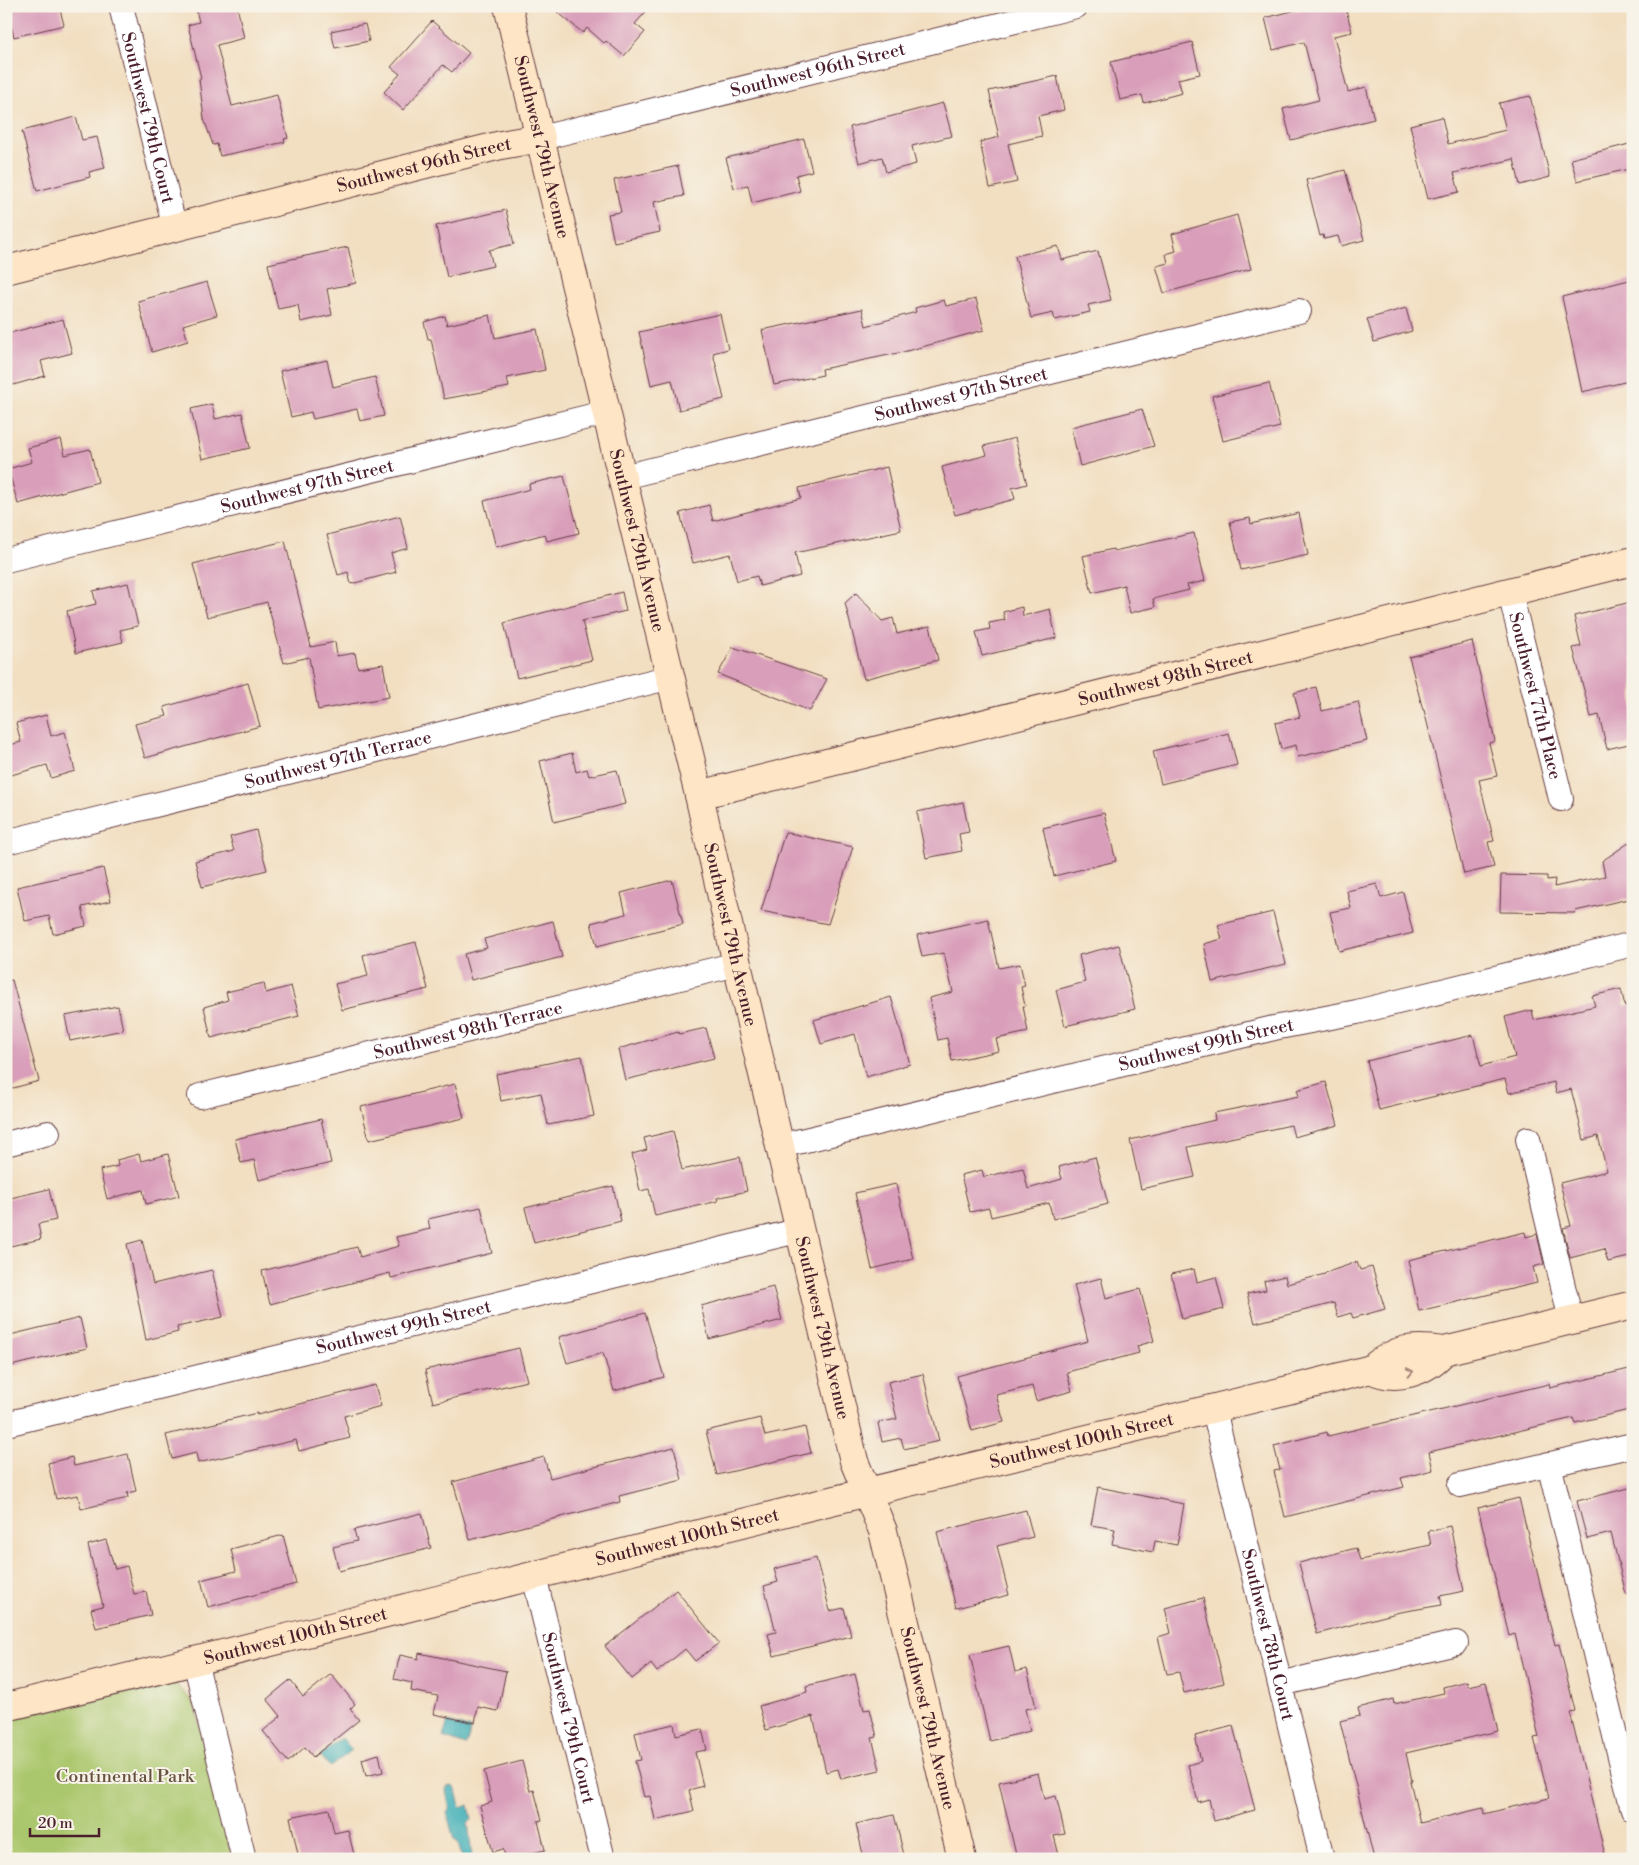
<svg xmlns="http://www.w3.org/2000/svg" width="1639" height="1865" viewBox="0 0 1639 1865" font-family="'Libre Bodoni',serif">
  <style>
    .green { fill: #abc76d; stroke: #7a734c }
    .water { fill: #3fafb7; stroke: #446771 }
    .building { fill: #d99eba }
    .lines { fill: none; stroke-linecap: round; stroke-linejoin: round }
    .street-casing { stroke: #633c41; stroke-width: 26 }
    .secondary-casing { stroke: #633c41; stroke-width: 30 }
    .street { stroke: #fff; stroke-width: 24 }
    .secondary { stroke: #fee5c5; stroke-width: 28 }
    .oneway { stroke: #a48278 }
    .labels { text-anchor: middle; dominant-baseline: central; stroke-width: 4; stroke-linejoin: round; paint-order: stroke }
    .street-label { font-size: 18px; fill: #4a1f2b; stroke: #f7f3e8 }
    .park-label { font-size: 18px; fill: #67513f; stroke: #f7f3e8 }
  </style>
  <rect width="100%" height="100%" fill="#f7f3e8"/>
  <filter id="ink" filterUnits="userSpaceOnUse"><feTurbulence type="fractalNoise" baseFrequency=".02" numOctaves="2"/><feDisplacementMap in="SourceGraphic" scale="10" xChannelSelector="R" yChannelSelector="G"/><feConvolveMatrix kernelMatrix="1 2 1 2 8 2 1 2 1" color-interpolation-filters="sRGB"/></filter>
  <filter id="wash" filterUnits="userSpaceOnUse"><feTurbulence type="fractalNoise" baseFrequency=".0096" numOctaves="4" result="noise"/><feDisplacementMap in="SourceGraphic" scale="20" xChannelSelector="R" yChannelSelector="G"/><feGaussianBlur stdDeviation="1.12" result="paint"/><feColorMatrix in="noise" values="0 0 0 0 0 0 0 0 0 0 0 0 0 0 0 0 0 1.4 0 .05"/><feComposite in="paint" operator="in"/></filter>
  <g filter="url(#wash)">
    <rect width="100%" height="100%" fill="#f2dec0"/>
    <polygon class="green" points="167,1682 176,1684 194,1703 232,1859 6,1859 6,1718"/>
    <g class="water">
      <polygon points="448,1722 471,1729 466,1745 443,1737"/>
      <polygon points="342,1738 352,1750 330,1767 320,1755"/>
      <polygon points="452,1786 456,1789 460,1808 469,1805 472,1820 468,1822 472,1857 462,1859 458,1842 454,1840 447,1813 450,1809 446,1791 447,1787"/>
    </g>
    <g id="blocks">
      <g class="building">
        <polygon points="8,6 59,6 64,25 14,37 7,11 9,11"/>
        <polygon points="195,6 237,6 244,38 217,45 232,106 277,95 288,138 284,139 285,142 220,156 217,144 213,145 204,119 199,79 201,78 188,25 199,22"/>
        <polygon points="550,6 651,6 635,24 645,32 624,56 606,41 604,43 587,28 583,33"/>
        <polygon points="1312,6 1345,6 1352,32 1334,36 1348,92 1366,87 1374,119 1291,140 1283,109 1319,100 1304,42 1273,50 1265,18"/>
        <polygon points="432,21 469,53 452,72 443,65 403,110 384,92 400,74 391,67"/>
        <polygon points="365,24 369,41 335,48 331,31"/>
        <polygon points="1192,42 1200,74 1178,79 1182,93 1144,103 1142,95 1120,100 1111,62"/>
        <polygon points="1057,76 1064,110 1038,116 1042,136 1008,144 1017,182 990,188 980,142 999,137 989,91"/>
        <polygon points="1530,96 1550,177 1520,185 1514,159 1454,173 1459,192 1428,199 1410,125 1442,117 1448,144 1506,130 1499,103"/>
        <polygon points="943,103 952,136 912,146 916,164 886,172 882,157 859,163 850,127"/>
        <polygon points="76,117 82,140 97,137 105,168 89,172 90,177 37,191 22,131"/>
        <polygon points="804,139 812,171 796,175 800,191 752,203 748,185 734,188 726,158"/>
        <polygon points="1633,143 1633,168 1577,181 1571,159"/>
        <polygon points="678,166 684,196 654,202 660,232 614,242 608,214 621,212 614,180"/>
        <polygon points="1345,170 1364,240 1341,246 1338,236 1324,239 1323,235 1320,236 1306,180"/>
        <polygon points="506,210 514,244 489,250 493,266 447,277 436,226"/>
        <polygon points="1237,215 1251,269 1164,293 1156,266 1168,263 1166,254 1176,251 1172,234"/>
        <polygon points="1058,246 1062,260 1098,251 1111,300 1088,305 1090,312 1055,320 1053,313 1031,318 1015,256"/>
        <polygon points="348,247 356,283 327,289 332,315 301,322 298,305 278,309 268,264"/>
        <polygon points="1633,279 1633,317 1627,319 1633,343 1633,380 1582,392 1562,297"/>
        <polygon points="207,282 217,315 183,325 188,341 152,352 138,301"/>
        <polygon points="976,299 984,330 903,352 822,369 823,375 774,385 762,330 862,309 866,326 916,312 915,308 944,300 946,306"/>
        <polygon points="1406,308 1412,331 1374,342 1367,319"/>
        <polygon points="720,314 728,349 713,353 724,399 679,410 672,380 651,385 639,332"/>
        <polygon points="490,315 495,338 537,329 545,370 507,378 509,387 444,399 431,339 428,339 424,322 445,316 447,325"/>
        <polygon points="63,319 72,353 41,361 45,376 6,387 6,334"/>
        <polygon points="327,360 333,387 375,377 384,416 360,421 357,409 313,419 311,412 291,417 280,371"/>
        <polygon points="1269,383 1280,427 1223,441 1212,396"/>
        <polygon points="212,404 215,419 242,413 250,448 202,459 191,409"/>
        <polygon points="1142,409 1154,446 1080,466 1071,427"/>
        <polygon points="1015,438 1027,484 1012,488 1015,499 955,515 942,467 987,455 984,446"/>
        <polygon points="61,439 65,455 90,449 98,482 18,504 8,469 32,462 28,448"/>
        <polygon points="887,467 901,530 795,553 800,576 760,586 757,576 737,581 730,554 693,563 680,513 709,505 713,521 801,498 799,488"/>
        <polygon points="564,476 579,533 547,541 545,534 496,547 484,501 530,489 529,484"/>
        <polygon points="1299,513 1308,555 1241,570 1230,522 1250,518 1251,524"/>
        <polygon points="400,516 408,548 391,553 396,572 351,584 348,572 338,575 327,535"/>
        <polygon points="1194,533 1205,581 1187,585 1189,590 1153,599 1155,607 1130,613 1124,585 1092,593 1083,556 1113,549 1114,551"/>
        <polygon points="285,541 311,647 335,642 337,656 355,653 358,668 383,664 389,697 318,710 309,657 284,663 267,602 207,617 193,564"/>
        <polygon points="128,583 138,626 120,630 123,642 76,653 67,611 96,604 93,591"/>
        <polygon points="622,592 626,611 582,621 592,660 517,678 504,623"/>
        <polygon points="856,593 882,621 893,618 897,634 930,626 938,660 864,679 845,603"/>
        <polygon points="1627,603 1633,624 1633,743 1607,749 1599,715 1591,717 1573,648 1581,646 1574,616"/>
        <polygon points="1022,607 1023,616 1050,609 1056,638 982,656 976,632 990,629 989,623 1005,620 1003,612"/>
        <polygon points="1472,641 1495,741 1489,743 1497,776 1479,780 1494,841 1488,842 1494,867 1464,874 1424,710 1423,710 1409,657"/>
        <polygon points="733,647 827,679 810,711 718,674"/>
        <polygon points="248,683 260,726 145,758 135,724 167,716 164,707"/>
        <polygon points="1316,687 1322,711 1358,702 1367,741 1298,757 1296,745 1281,749 1275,723 1300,717 1294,693"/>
        <polygon points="46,715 51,736 65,732 75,771 51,778 47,765 11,775 6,746 21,742 16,723"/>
        <polygon points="1229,733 1237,765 1161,784 1153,751"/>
        <polygon points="572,753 576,772 587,769 589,776 617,770 625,804 554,822 540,761"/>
        <polygon points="963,802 969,832 959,834 962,851 926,858 917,812"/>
        <polygon points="1104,813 1116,861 1054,876 1043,828"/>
        <polygon points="256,830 267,870 202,887 195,861 234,851 230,837"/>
        <polygon points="785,832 853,847 828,924 761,911"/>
        <polygon points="1633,840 1633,898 1575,911 1575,913 1500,912 1501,875 1547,876 1547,880 1555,879 1554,887 1605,876 1602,861"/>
        <polygon points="103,868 111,901 82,907 86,926 53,934 49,916 25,921 17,887"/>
        <polygon points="672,880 683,924 597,946 591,923 626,914 621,893"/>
        <polygon points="1377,884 1381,898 1403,892 1413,933 1339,951 1330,912 1351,908 1347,891"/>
        <polygon points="1273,912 1286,964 1212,982 1204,944 1222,939 1218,925"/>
        <polygon points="988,919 999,968 1020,964 1025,986 1021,987 1025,1006 1023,1006 1028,1032 996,1039 999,1051 952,1061 947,1038 938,1040 929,998 953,992 944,953 922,957 917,935"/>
        <polygon points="553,921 562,957 471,980 464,954 487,948 484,939"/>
        <polygon points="416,942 428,989 342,1010 335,984 368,976 363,955"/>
        <polygon points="1119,945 1135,1009 1065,1026 1056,990 1085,982 1079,955"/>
        <polygon points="12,980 39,1081 6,1090 6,981"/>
        <polygon points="264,983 266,993 291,986 299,1016 211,1038 204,1007 228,1000 226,992"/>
        <polygon points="1621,989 1625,1006 1633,1004 1633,1169 1628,1171 1633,1188 1633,1214 1627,1215 1633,1237 1633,1256 1608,1262 1604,1249 1570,1258 1563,1228 1571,1226 1560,1183 1607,1171 1598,1136 1584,1140 1571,1089 1556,1093 1554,1082 1509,1093 1505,1079 1379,1110 1367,1061 1473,1035 1481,1066 1515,1057 1505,1017 1532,1010 1534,1020 1595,1006 1592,996"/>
        <polygon points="891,997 910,1064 866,1077 855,1034 821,1044 814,1020"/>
        <polygon points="118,1006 123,1030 70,1041 65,1016"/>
        <polygon points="706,1028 714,1058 625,1080 618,1049 678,1032 679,1034"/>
        <polygon points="582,1056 594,1116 548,1125 541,1093 501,1101 496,1074"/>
        <polygon points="1326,1082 1338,1125 1294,1137 1291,1125 1188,1147 1195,1177 1141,1189 1130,1140 1215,1120 1214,1113 1299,1096 1297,1090"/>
        <polygon points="455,1084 464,1118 369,1140 361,1107"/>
        <polygon points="321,1119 331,1163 259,1180 254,1160 241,1163 235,1139"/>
        <polygon points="673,1131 682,1170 740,1157 747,1191 717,1198 718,1201 655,1216 649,1189 640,1191 632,1154 647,1150 644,1138"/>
        <polygon points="139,1154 141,1161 168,1154 179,1196 146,1204 143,1190 107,1199 100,1170 118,1166 117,1160"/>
        <polygon points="1095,1157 1108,1204 1053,1219 1049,1203 991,1217 989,1208 970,1212 961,1175 982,1170 984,1177 1023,1168 1028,1189 1062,1179 1059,1167"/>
        <polygon points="896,1184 913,1259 872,1269 855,1193"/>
        <polygon points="613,1186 621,1221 534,1243 525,1208"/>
        <polygon points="49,1189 56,1220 38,1224 41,1239 6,1247 6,1199"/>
        <polygon points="481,1207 492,1253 391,1278 390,1273 270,1304 262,1271 357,1247 360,1257 399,1246 396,1237 430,1229 428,1219"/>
        <polygon points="1525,1232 1526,1237 1537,1234 1544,1264 1533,1267 1537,1283 1419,1311 1408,1260"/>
        <polygon points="142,1240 153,1284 212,1270 223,1317 177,1327 178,1332 146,1340 127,1244"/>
        <polygon points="1357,1262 1360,1270 1372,1267 1385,1309 1353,1318 1351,1313 1338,1317 1334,1303 1255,1323 1247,1294 1266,1290 1264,1281 1285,1276 1287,1284 1325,1274 1325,1273"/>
        <polygon points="1194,1269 1197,1282 1216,1277 1224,1309 1182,1319 1171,1274"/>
        <polygon points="1101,1278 1106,1298 1140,1289 1154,1341 1137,1346 1139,1353 1067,1372 1072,1391 1036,1401 1032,1386 996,1395 1004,1422 972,1431 957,1376 1088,1341 1074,1285"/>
        <polygon points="773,1287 782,1320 709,1339 701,1306"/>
        <polygon points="645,1313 664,1377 614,1391 603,1353 567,1363 559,1337"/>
        <polygon points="80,1318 87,1348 6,1367 6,1336"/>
        <polygon points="519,1348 527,1381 433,1403 425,1370"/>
        <polygon points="1633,1368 1633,1409 1575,1423 1573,1418 1429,1452 1433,1470 1401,1478 1404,1487 1285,1517 1274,1471 1280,1470 1274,1446 1327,1432 1328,1436 1549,1384 1550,1388"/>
        <polygon points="923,1374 939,1441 904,1449 901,1438 882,1442 878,1423 897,1419 888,1382"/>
        <polygon points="375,1385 381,1406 344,1416 350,1438 299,1451 296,1440 198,1463 196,1453 172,1459 166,1435 257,1413 257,1415"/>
        <polygon points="760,1418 765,1436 805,1427 811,1453 717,1475 706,1431"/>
        <polygon points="674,1447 682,1480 619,1496 620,1502 470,1540 453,1482 544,1457 550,1478"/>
        <polygon points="128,1454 136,1491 127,1493 128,1498 81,1509 78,1495 56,1499 48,1463 72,1457 74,1466"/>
        <polygon points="1098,1487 1184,1504 1177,1545 1155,1541 1153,1552 1112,1544 1115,1529 1091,1525"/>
        <polygon points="1633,1487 1633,1593 1626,1594 1611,1533 1587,1539 1577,1501"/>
        <polygon points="1519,1498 1555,1645 1559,1644 1575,1711 1570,1712 1606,1859 1374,1859 1340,1721 1360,1716 1358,1708 1393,1699 1394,1704 1444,1693 1443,1687 1467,1681 1468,1686 1486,1682 1498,1731 1406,1753 1412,1781 1410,1781 1420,1823 1483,1808 1484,1814 1549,1798 1534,1738 1539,1737 1515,1634 1509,1636 1478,1508"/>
        <polygon points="1026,1510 1033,1537 997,1546 1009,1595 956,1608 937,1532"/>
        <polygon points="422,1513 431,1548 339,1571 333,1547 357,1541 354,1530"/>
        <polygon points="1450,1526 1464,1591 1440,1596 1442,1605 1400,1612 1317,1634 1299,1563 1356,1548 1360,1560 1431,1545 1428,1531"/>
        <polygon points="283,1535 296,1584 208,1607 201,1580 236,1571 231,1549"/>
        <polygon points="106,1540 115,1569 127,1566 134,1594 146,1592 151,1615 96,1628 91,1609 103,1606 88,1545"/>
        <polygon points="816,1558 830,1611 844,1608 851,1636 774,1656 768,1634 776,1632 764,1586 778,1582 774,1569"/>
        <polygon points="676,1590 719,1643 695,1661 685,1649 657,1672 651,1664 632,1679 605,1646"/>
        <polygon points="1203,1598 1224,1683 1184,1693 1179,1672 1167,1674 1158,1637 1171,1633 1165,1608"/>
        <polygon points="1009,1646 1015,1672 1027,1669 1036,1707 1025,1709 1030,1731 990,1741 970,1655"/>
        <polygon points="419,1653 506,1671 498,1711 478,1707 475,1723 434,1714 438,1696 411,1691 412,1683 394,1679 400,1655 418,1659"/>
        <polygon points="331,1674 355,1704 350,1709 359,1720 313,1757 305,1747 288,1762 263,1731 281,1716 267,1699 290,1680 303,1697"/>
        <polygon points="855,1674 864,1710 870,1709 877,1737 872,1738 880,1770 841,1779 838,1769 826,1772 813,1716 766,1730 759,1706 807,1692 806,1686"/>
        <polygon points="674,1724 676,1735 702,1729 707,1750 695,1752 703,1786 689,1790 694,1811 655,1820 650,1796 644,1797 635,1761 641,1760 635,1733"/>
        <polygon points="1233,1726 1255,1810 1214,1821 1209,1799 1198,1802 1188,1765 1201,1761 1195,1736"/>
        <polygon points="379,1754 383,1772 366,1776 362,1759"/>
        <polygon points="522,1761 530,1791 534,1790 542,1820 538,1821 545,1850 506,1859 503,1849 493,1852 480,1806 492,1802 484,1771"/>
        <polygon points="1038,1773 1044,1799 1056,1796 1065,1834 1054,1836 1060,1859 1017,1859 999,1782"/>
        <polygon points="329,1809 334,1833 348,1830 355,1859 299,1859 290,1817"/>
        <polygon points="894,1815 905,1859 864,1859 856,1824"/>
      </g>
    </g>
  </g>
  <g filter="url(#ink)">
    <use href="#blocks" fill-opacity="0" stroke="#633c41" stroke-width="1"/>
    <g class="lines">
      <g class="street-casing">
        <g id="street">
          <path id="s1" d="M121 6 175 229"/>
          <path id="s2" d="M541 138 1076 6"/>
          <path id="s3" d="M623 477 1299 311"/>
          <path id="s4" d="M6 560 608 412"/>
          <path id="s5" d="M1510 593 1561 799"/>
          <path id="s6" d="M6 842 671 677"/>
          <path id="s7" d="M200 1096 737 964"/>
          <polyline points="1528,1139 1571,1320"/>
          <polyline points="6,1144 48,1133"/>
          <path id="s8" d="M780 1146 1274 1028 1357 1012 1633 944"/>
          <path id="s9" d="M1214 1410 1322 1859"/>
          <path id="s10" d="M6 1424 801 1230"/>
          <polyline points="1549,1464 1633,1810"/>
          <polyline points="1460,1485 1633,1445"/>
          <path id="s11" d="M534 1576 603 1859"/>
          <polyline points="195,1661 244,1859"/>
          <polyline points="1280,1684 1456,1643"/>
        </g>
      </g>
      <g class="secondary-casing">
        <g id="secondary">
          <path id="s12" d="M508 6 699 795 737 964 854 1461 883 1531 962 1859"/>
          <path id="s13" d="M6 270 501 145 541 138"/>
          <path id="s14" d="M699 795 1633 561"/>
          <path d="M1371 1369C1396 1382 1426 1372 1444 1351"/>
          <path id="s15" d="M6 1707C283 1641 559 1568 835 1500 1014 1456 1193 1415 1371 1369 1397 1348 1411 1346 1444 1351L1633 1305"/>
        </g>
      </g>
      <use href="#street" class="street"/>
      <use href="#secondary" class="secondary"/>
    </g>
    <defs><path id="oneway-chevron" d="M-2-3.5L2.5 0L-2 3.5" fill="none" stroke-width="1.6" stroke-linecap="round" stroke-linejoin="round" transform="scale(1.25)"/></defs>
    <use class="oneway" href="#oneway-chevron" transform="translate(1410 1372) rotate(-12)"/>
  </g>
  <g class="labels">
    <g class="street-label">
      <text stroke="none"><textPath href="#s2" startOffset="285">Southwest 96th Street</textPath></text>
      <text stroke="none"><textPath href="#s1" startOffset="115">Southwest 79th Court</textPath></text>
      <text stroke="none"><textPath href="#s12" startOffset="145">Southwest 79th Avenue</textPath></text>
      <text stroke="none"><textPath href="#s13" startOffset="431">Southwest 96th Street</textPath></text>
      <text stroke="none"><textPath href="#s3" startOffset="348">Southwest 97th Street</textPath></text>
      <text stroke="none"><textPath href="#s4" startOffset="310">Southwest 97th Street</textPath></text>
      <text stroke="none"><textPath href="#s12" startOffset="550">Southwest 79th Avenue</textPath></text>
      <text stroke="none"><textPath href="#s14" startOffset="481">Southwest 98th Street</textPath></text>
      <text stroke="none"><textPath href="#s5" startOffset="106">Southwest 77th Place</textPath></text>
      <text stroke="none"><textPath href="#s6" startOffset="342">Southwest 97th Terrace</textPath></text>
      <text stroke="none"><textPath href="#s12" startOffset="955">Southwest 79th Avenue</textPath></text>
      <text stroke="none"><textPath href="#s7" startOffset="276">Southwest 98th Terrace</textPath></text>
      <text stroke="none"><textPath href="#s8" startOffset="438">Southwest 99th Street</textPath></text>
      <text stroke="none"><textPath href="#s10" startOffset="409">Southwest 99th Street</textPath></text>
      <text stroke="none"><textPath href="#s12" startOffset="1359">Southwest 79th Avenue</textPath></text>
      <text stroke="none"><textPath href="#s15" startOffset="1108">Southwest 100th Street</textPath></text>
      <text stroke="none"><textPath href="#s15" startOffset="702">Southwest 100th Street</textPath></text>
      <text stroke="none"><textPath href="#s9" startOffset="231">Southwest 78th Court</textPath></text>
      <text stroke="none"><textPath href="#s15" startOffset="298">Southwest 100th Street</textPath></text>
      <text stroke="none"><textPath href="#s11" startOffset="146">Southwest 79th Court</textPath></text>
      <text stroke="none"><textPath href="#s12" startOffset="1764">Southwest 79th Avenue</textPath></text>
    </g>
    <g class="park-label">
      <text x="125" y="1776">Continental Park</text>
    </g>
  </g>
  <rect width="1639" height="1865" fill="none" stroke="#f7f3e8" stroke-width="25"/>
  <path d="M30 1828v8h69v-8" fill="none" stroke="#4a1f2b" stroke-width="2.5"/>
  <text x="38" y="1828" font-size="15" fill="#4a1f2b" stroke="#f7f3e8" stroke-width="4" paint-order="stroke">20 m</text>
</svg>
